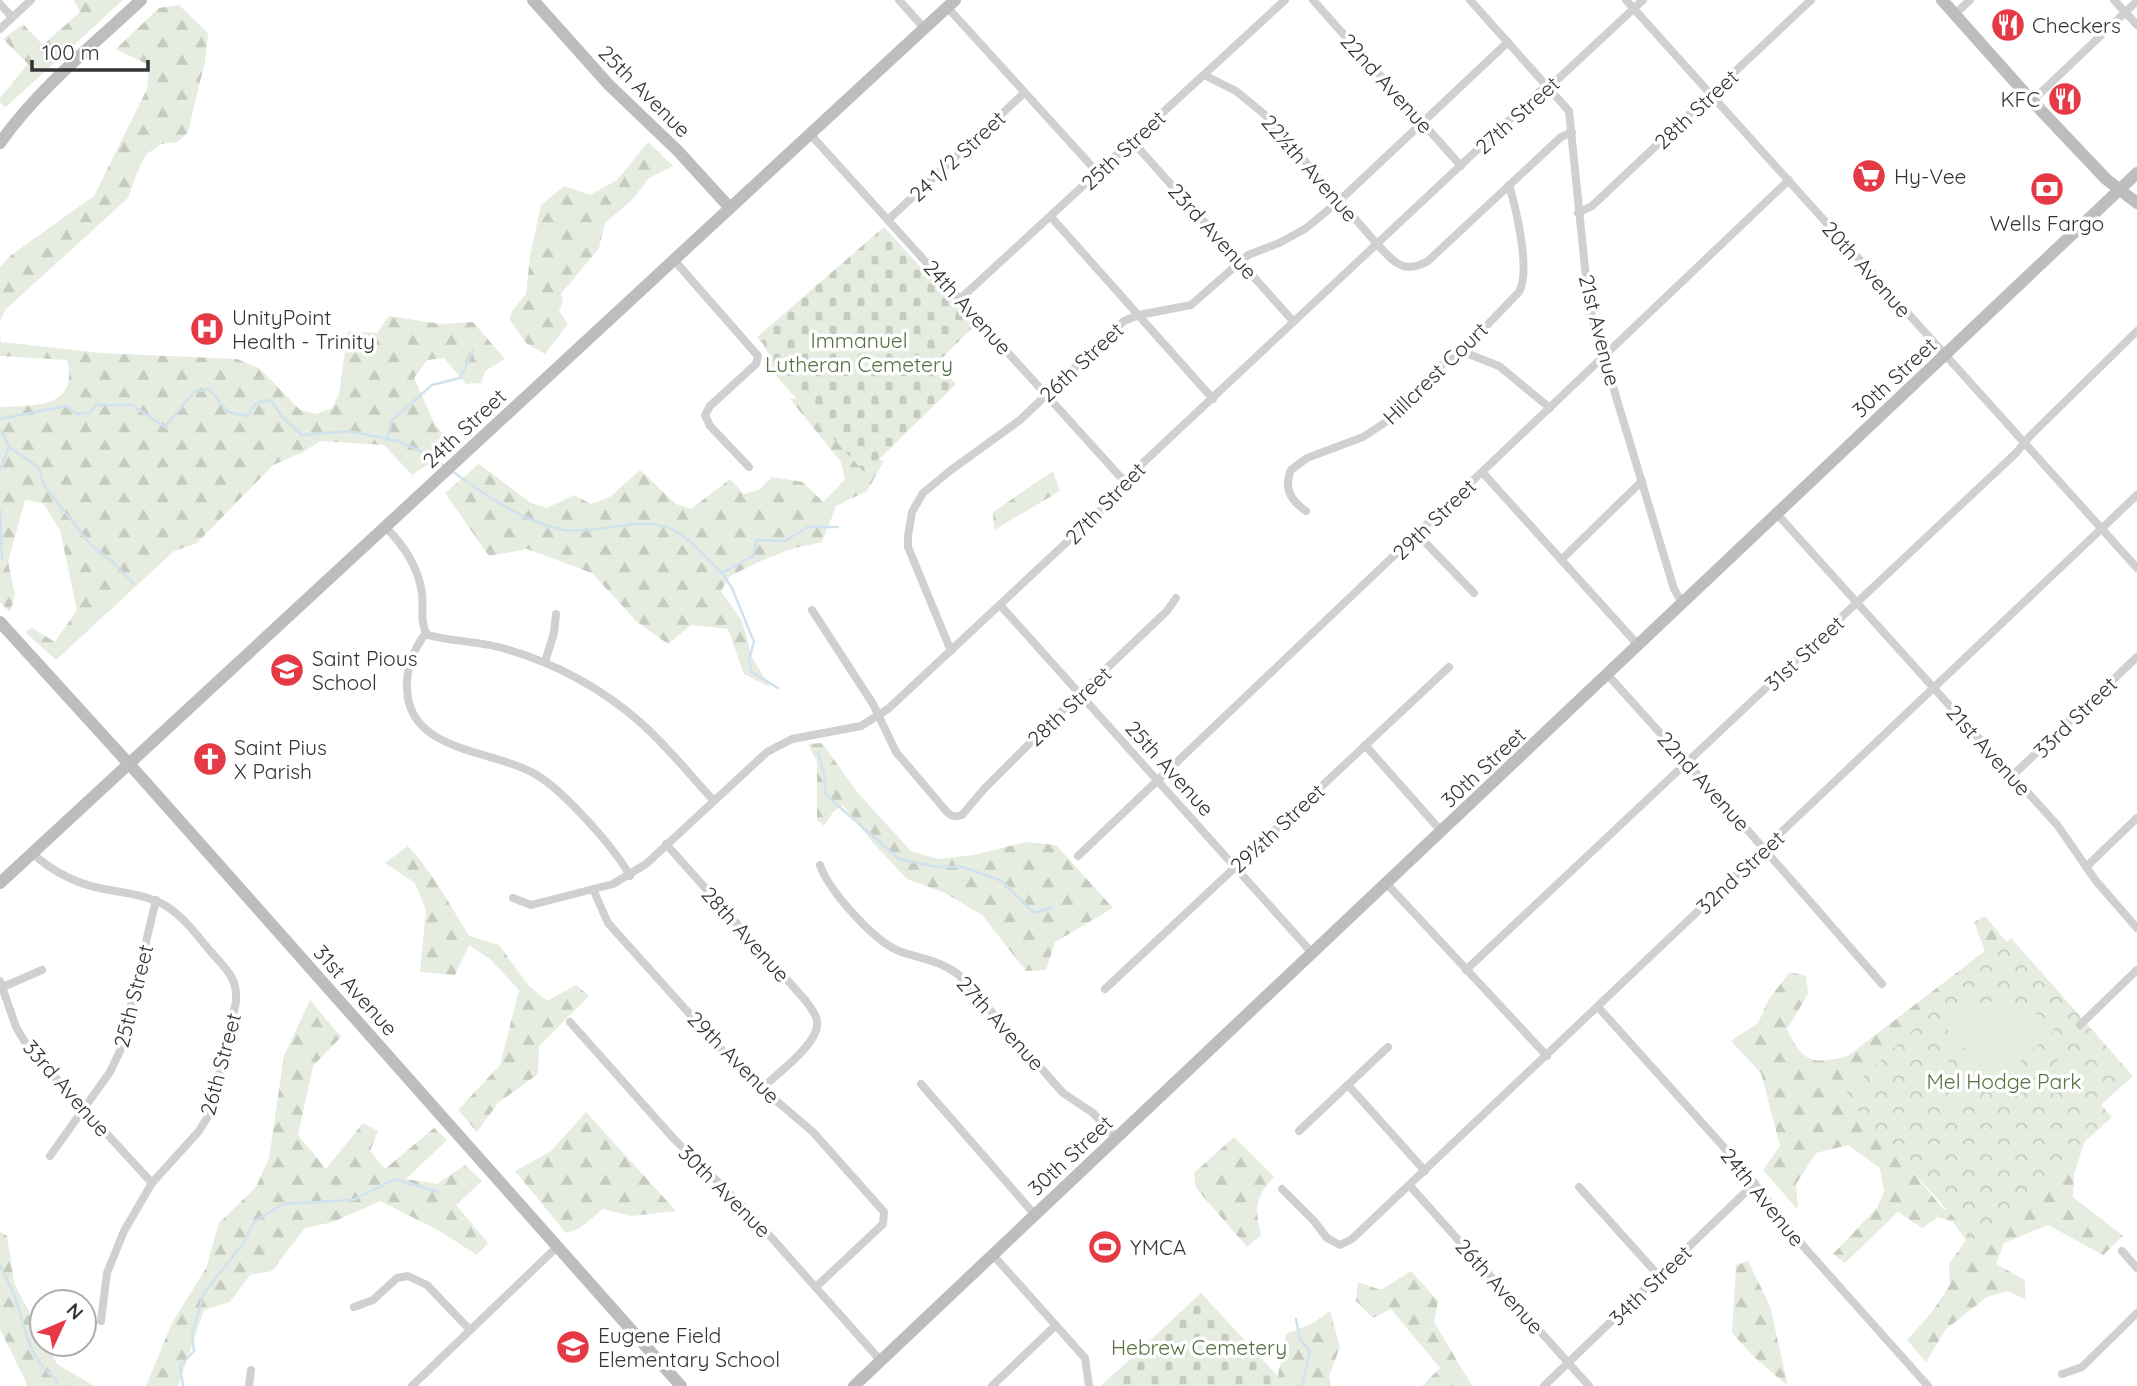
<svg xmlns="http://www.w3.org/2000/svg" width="2137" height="1386" viewBox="0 0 2137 1386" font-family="Quicksand,sans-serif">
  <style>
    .forest { fill: url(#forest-firs) }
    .cemetery { fill: url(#cemetery-stones) }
    .park { fill: url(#park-crowns) }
    .pitch { fill: #e6ecdf }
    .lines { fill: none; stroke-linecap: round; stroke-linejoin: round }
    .stream { stroke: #cfe2ee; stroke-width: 2.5 }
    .street { stroke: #d0d0d0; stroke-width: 8 }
    .secondary { stroke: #bdbdbd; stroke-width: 12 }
    .labels { text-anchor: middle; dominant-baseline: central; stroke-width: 7; stroke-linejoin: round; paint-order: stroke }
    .poi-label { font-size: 21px; fill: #333; stroke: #fff; text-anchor: start }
    .street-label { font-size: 21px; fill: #333; stroke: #fff }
    .park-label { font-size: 21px; fill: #56703f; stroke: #fff }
  </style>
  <defs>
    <pattern id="forest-firs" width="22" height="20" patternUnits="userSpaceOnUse" patternTransform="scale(1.75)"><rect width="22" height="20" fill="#e6ecdf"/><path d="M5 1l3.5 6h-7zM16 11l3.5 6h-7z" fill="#c6cbc0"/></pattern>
    <pattern id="cemetery-stones" width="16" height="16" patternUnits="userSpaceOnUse" patternTransform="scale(1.75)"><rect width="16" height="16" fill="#e6ecdf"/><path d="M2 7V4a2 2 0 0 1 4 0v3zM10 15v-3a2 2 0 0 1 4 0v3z" fill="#c6cbc0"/></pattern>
    <pattern id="park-crowns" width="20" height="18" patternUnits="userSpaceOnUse" patternTransform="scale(1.75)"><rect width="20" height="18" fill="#e6ecdf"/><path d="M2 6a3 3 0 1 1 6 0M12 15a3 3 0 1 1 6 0" fill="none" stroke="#c6cbc0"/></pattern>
  </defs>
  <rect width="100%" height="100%" fill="#fff"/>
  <g class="forest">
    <polygon points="74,0 123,0 6,107 0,103 0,98 28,64 3,39 23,24 43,45 80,12"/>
    <polygon points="179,5 208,33 205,61 188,132 178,142 161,144 147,154 140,165 128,198 5,310 0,321 0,267 10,256 94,196 147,89 149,65 116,49 159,8"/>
    <polygon points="648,142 673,166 649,178 632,200 605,223 599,248 561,294 563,301 559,311 568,324 545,354 526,343 510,319 512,311 526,294 530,257 541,205 564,186 590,195 617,180"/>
    <path d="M389 316 441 324 473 322 505 359 485 371 481 383 466 384 444 358 427 360 414 378 435 425 455 446 412 475 384 445 320 441 303 452 273 465 197 543 174 551 56 660 25 632 32 628 55 642 77 610 60 530 43 503 25 500 8 562 15 595 10 612 0 602V407C34 405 79 409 67 360L0 356V335L1 342 101 353 237 359 259 368 300 410 316 414 332 408 339 394 348 331 377 333Z"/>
    <polygon points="800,398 848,451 884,461 867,491 836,506 822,542 791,549 761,561 730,576 721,591 742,621 752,657 770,687 744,674 728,629 691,625 668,644 636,621 592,573 527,549 489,556 445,493 479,464 531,503 547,508 574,495 591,504 610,497 640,470 676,504 691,509 730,479 744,494 759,490 772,477 803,482 823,502 845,480 841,462 790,399"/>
    <polygon points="1053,471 1060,491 994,530 993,512"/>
    <polygon points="822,743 858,793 911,851 938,859 973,855 1026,842 1056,845 1113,908 1055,942 1046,970 1026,971 982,915 945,893 907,879 873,843 843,805 833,812 824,826 817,820 817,762 808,744"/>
    <path d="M408 846C433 873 450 905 469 936L499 945 529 986 547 1001 576 985 589 996 539 1046 538 1074 498 1103 477 1132 458 1110 500 1065 519 990 491 960 469 945 455 975 420 972 426 910 415 883 385 863Z"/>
    <path d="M1985 916 2008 944 1854 1101 1944 1210 1976 1204 2086 1136 2074 1175 2073 1197 2123 1236 2103 1255 2048 1225 2004 1243 1996 1264 2025 1280V1299L2008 1291 1987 1297 1946 1329 1926 1362 1907 1340 1932 1312 1950 1285 1949 1264 1966 1240 1953 1222 1938 1217 1922 1228 1898 1212 1845 1263 1833 1254 1877 1208 1884 1191 1880 1168 1848 1145 1816 1153 1796 1184 1798 1210 1763 1170 1780 1146 1761 1073 1731 1041 1758 1023 1769 999 1790 972 1806 976 1808 994 1787 1029C1803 1063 1812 1065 1848 1056L1985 951 1974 922Z"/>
    <polygon points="310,1000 341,1037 313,1066 298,1135 326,1169 363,1123 378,1131 370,1151 385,1169 434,1128 447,1140 406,1179 437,1184 465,1165 482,1181 456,1205 488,1243 477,1255 438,1230 380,1201 333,1222 305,1228 272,1271 250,1275 230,1302 204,1310 178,1386 146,1386 172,1323 206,1268 219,1223 256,1187 269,1158 284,1056"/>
    <polygon points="586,1112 676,1211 632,1216 603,1209 580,1228 566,1233 515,1171 551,1151"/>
    <path d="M1234 1137 1274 1177C1254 1198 1255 1209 1261 1235L1247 1247 1196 1188 1194 1173Z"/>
    <polygon points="0,1232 7,1236 14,1283 42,1336 42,1344 47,1344 57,1364 94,1386 28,1386 0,1329"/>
    <polygon points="1748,1261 1770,1306 1788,1386 1755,1358 1732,1333 1736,1265"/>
    <polygon points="1411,1271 1438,1301 1434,1322 1472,1386 1422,1386 1440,1368 1391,1309 1373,1318 1356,1301 1358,1282 1381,1290"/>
    <polygon points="1330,1311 1340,1347 1329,1376 1331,1386 1276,1386 1286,1334 1313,1323"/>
  </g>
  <g class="cemetery">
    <path d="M884 227 974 326 937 363 956 384 865 473 766 365C771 352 766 347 757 337Z"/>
    <polygon points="1201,1293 1287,1386 1101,1386"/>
  </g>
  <polygon class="park" points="2011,938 2133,1076 2101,1105 2112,1117 1975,1241 1844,1095"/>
  <g class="pitch">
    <path d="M1992 1001C2018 1001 2038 1011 2055 1030L2002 1078H1992L1944 1026 1970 1007Z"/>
    <polygon points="1941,1053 1950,1063 1930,1081 1921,1072"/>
    <polygon points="2064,1056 2074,1066 2053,1084 2043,1073"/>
    <polygon points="1953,1065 1962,1075 1942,1093 1933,1084"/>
    <polygon points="2030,1075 2044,1089 2033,1099 2020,1085"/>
    <polygon points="1965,1078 1973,1087 1953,1106 1945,1097"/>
  </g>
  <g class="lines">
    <g class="stream">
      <polyline points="0,419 66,406 77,414 90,413 96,405 132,405 165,427 194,392 209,389 228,412 247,416 256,403 271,400 282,417 302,435 349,431 398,441 427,454 443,465"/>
      <polyline points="0,429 9,447 0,470"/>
      <polyline points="387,440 392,420 432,385 460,378 473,350"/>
      <polyline points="9,447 39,468 43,484 90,544 113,562 134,584"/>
      <path d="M452 471C486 495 523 523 565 530 582 532 601 529 618 526 675 516 685 537 722 573L753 556 757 540 785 541 808 527H838"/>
      <polyline points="0,510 2,559"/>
      <polyline points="722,573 732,588 754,642 749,659 751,672 778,688"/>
      <polyline points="818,752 825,779 826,795 899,859 937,867 963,867 1002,881 1034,913 1053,907"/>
      <path d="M0 1265C5 1276 12 1288 16 1300 26 1331 29 1360 57 1380L56 1386"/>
      <polyline points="1296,1319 1300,1340 1310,1351 1302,1386"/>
      <polyline points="183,1386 180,1366 194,1351 192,1334 204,1293 242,1245 254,1222 283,1204 353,1200 395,1179 438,1192"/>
    </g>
    <g class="street">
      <polyline points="899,0 924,28"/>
      <polyline points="1313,0 1461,166"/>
      <polyline points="1470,0 1569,111 1589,307 1674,589 1683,604"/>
      <polyline points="1626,0 2137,568"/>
      <polyline points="2114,0 2137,25"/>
      <polyline points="0,4 12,17"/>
      <polyline points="947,7 1098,173"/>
      <polyline points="1955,14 1970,0"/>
      <polyline points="0,29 31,0"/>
      <path d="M1204 75 1236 91 1264 114 1377 244C1394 262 1403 275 1428 261L1561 137 1572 132"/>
      <polyline points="2032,101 2137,1"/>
      <polyline points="810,134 1125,482"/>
      <polyline points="1133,142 1293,321"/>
      <polyline points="1578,213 1592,206 1811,0"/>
      <polyline points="1051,217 1213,399"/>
      <polyline points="889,219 1024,93"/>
      <polyline points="674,260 758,356 756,364 710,406 705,415 710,426 749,467"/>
      <polyline points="960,299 1285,0"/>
      <polyline points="1464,349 1471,355 1499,366 1550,408"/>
      <polyline points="1483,473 1639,646"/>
      <path d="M1306 511C1291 501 1283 488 1291 470L1307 458 1363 437 1392 418 1436 369 1464 349 1519 292C1531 271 1516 208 1509 185"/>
      <polyline points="1777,514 2058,826 2096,881 2137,928"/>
      <path d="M385 527C404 545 418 567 422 593 424 606 419 624 428 635 453 642 481 641 506 649 555 663 603 689 641 723 667 746 690 775 714 801"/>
      <polyline points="1418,535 1474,593"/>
      <polyline points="1561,560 1642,481"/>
      <polyline points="1000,605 1313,954"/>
      <path d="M812 610 873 704 896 752 947 812C952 817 956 817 962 815L984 789 1068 705 1167 611 1176 598"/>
      <path d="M426 633C414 648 406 669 407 688 408 753 493 749 535 774 562 789 615 848 630 876"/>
      <polyline points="951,651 908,547 908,536 912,512 923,493 951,470 1020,420 1124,321 1139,315 1191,305 1248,255 1279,243 1305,229 1339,201 1508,42"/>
      <polyline points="545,662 554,633 556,614"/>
      <polyline points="1607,674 1751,834 1882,984"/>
      <polyline points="1365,745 1442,832"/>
      <polyline points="2012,776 2137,657"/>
      <path d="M666 844 806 1001C810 1007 816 1013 817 1021 821 1042 777 1074 762 1088"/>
      <path d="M32 853C53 872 76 884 104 889 121 892 140 894 156 901 179 910 195 933 211 952 226 969 238 978 236 1002L210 1113 199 1131 152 1183 124 1231 107 1273 101 1321"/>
      <polyline points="1078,856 1789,180"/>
      <path d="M820 865C829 891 874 941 899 951 920 959 940 960 959 975L1063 1093 1093 1113 1116 1138"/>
      <polyline points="2086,867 2137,818"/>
      <polyline points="1387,884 1547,1056"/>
      <polyline points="593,889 608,923 722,1050 751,1079 813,1132 884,1212 883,1224 816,1287"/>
      <polyline points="513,898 531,905 613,884 646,864 767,752 792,739 861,726 888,709 1113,499 1130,475 1540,91 1558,79 1643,0"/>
      <polyline points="1466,970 2016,453 2030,436 2137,331"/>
      <polyline points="0,981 16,1027 29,1049 152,1183"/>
      <polyline points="3,987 42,970"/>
      <polyline points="1105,989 1449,667"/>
      <polyline points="1598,1007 1739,1164 1804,1247 1928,1386"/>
      <polyline points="570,1022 674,1139 747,1210 881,1361"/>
      <polyline points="2080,1025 2137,970"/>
      <polyline points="921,1084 1035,1215"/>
      <polyline points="1348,1085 1425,1171"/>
      <polyline points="1299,1131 1388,1047"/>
      <polyline points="50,1156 110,1072 120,1051 156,900"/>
      <polyline points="1410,1186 1589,1386"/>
      <polyline points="1579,1187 1659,1276"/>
      <polyline points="1282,1189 1314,1221 1327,1238 1340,1245 1352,1239 2137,495"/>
      <polyline points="2122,1251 2137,1268"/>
      <polyline points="993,1255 1085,1358 1089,1386"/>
      <polyline points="354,1307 373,1300 397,1278 408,1276 427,1285 470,1330"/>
      <polyline points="2062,1374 2082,1367 2137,1313"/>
      <polyline points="249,1386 251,1370"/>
      <polyline points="412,1386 558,1246"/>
      <polyline points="992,1386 1056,1325"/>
      <polyline points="1544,1386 1755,1183"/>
    </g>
    <g class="secondary">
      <polyline points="533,0 609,85 678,151 730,208"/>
      <polyline points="1942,0 2032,101 2106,179 2137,203"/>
      <path d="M0 143C38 89 93 45 141 0"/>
      <polyline points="0,622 140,776 681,1386"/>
      <polyline points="0,883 955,0"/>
      <polyline points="854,1386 2137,173"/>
    </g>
  </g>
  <defs>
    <g id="restaurant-disc" transform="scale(1.75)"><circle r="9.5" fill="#e63946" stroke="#fff"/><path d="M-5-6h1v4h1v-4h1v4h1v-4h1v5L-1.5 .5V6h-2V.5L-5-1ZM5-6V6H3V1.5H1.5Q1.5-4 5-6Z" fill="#fff"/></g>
    <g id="supermarket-disc" transform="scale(1.75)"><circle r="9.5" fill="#e63946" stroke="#fff"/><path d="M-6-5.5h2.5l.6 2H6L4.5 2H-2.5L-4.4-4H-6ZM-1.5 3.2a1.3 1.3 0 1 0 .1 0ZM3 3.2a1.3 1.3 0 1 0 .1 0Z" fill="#fff"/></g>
    <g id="bank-disc" transform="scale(1.75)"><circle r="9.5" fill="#e63946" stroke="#fff"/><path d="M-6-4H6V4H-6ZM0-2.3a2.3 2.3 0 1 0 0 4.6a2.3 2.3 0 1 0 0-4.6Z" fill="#fff"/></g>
    <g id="hospital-disc" transform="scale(1.75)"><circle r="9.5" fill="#e63946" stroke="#fff"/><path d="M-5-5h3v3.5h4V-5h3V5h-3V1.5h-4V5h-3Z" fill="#fff"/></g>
    <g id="school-disc" transform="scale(1.75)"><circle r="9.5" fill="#e63946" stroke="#fff"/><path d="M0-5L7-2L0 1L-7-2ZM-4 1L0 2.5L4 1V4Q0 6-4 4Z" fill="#fff"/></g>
    <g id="church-disc" transform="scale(1.75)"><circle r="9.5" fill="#e63946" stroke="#fff"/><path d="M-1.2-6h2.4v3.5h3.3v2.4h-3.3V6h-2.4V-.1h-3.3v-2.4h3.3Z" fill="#fff"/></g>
    <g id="stadium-disc" transform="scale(1.75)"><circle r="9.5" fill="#e63946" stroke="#fff"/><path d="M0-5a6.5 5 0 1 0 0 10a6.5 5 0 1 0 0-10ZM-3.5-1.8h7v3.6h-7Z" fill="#fff"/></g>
  </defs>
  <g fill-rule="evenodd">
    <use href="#restaurant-disc" x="2008" y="25"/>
    <use href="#restaurant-disc" x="2065" y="99"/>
    <use href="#supermarket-disc" x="1869" y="176"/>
    <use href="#bank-disc" x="2047" y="189"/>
    <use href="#hospital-disc" x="207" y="329"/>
    <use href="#school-disc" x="287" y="670"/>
    <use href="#church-disc" x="210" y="759"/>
    <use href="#stadium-disc" x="1105" y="1247"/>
    <use href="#school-disc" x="573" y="1347"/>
  </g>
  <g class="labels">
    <g class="poi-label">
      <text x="2032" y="25">Checkers</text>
      <text x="2040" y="99" text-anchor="end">KFC</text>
      <text x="1894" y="176">Hy-Vee</text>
      <text x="2047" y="223" text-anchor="middle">Wells Fargo</text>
      <text x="232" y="317">UnityPoint<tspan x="232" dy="24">Health - Trinity</tspan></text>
      <text x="312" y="658">Saint Pious<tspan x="312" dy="24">School</tspan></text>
      <text x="234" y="747">Saint Pius<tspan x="234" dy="24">X Parish</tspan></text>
      <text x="1130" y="1247">YMCA</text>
      <text x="598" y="1335">Eugene Field<tspan x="598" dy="24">Elementary School</tspan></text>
    </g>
    <g class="street-label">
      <text transform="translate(1387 83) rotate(48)">22nd Avenue</text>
      <text transform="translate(645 91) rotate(45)">25th Avenue</text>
      <text transform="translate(1696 109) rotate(-43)">28th Street</text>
      <text transform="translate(1517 115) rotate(-42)">27th Street</text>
      <text transform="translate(1123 150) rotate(-43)">25th Street</text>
      <text transform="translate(957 156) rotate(-43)">24 1/2 Street</text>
      <text transform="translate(1310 168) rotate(49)">22½th Avenue</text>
      <text transform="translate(1213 231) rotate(48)">23rd Avenue</text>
      <text transform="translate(1867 269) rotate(48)">20th Avenue</text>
      <text transform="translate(968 307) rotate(48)">24th Avenue</text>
      <text transform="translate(1600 330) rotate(76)">21st Avenue</text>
      <text transform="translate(1081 362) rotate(-43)">26th Street</text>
      <text transform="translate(1435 373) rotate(-44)">Hillcrest Court</text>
      <text transform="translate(1894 377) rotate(-43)">30th Street</text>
      <text transform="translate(464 428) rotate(-43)">24th Street</text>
      <text transform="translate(1105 503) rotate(-46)">27th Street</text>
      <text transform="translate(1434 519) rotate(-44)">29th Street</text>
      <text transform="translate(1804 653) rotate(-43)">31st Street</text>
      <text transform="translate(1069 706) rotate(-43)">28th Street</text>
      <text transform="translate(2075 717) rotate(-44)">33rd Street</text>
      <text transform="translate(1989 750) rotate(48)">21st Avenue</text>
      <text transform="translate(1483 767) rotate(-43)">30th Street</text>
      <text transform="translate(1170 768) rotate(48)">25th Avenue</text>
      <text transform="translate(1704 781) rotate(48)">22nd Avenue</text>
      <text transform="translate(1277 828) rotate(-43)">29½th Street</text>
      <text transform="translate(1740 872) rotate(-43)">32nd Street</text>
      <text transform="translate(746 934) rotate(48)">28th Avenue</text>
      <text transform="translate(356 990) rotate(48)">31st Avenue</text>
      <text transform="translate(133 996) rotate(-76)">25th Street</text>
      <text transform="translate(1001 1023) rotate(48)">27th Avenue</text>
      <text transform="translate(734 1057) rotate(45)">29th Avenue</text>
      <text transform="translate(220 1064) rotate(-75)">26th Street</text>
      <text transform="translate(67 1088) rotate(49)">33rd Avenue</text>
      <text transform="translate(1070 1155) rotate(-43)">30th Street</text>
      <text transform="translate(725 1191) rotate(45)">30th Avenue</text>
      <text transform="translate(1763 1197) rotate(51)">24th Avenue</text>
      <text transform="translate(1650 1285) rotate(-44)">34th Street</text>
      <text transform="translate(1500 1286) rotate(48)">26th Avenue</text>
    </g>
    <g class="park-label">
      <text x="859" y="340">Immanuel<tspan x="859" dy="24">Lutheran Cemetery</tspan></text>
      <text x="2004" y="1081">Mel Hodge Park</text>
      <text x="1199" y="1347">Hebrew Cemetery</text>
    </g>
  </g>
  <g transform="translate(63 1323) rotate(46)"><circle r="33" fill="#ffffff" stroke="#adadad" stroke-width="2"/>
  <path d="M0-5L12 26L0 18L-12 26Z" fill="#e63946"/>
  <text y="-10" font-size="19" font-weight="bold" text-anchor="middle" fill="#333333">N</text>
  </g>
  <path d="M32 60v10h116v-10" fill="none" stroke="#333333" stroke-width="3.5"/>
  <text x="42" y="60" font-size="21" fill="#333333" stroke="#ffffff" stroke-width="5" paint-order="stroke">100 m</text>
</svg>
